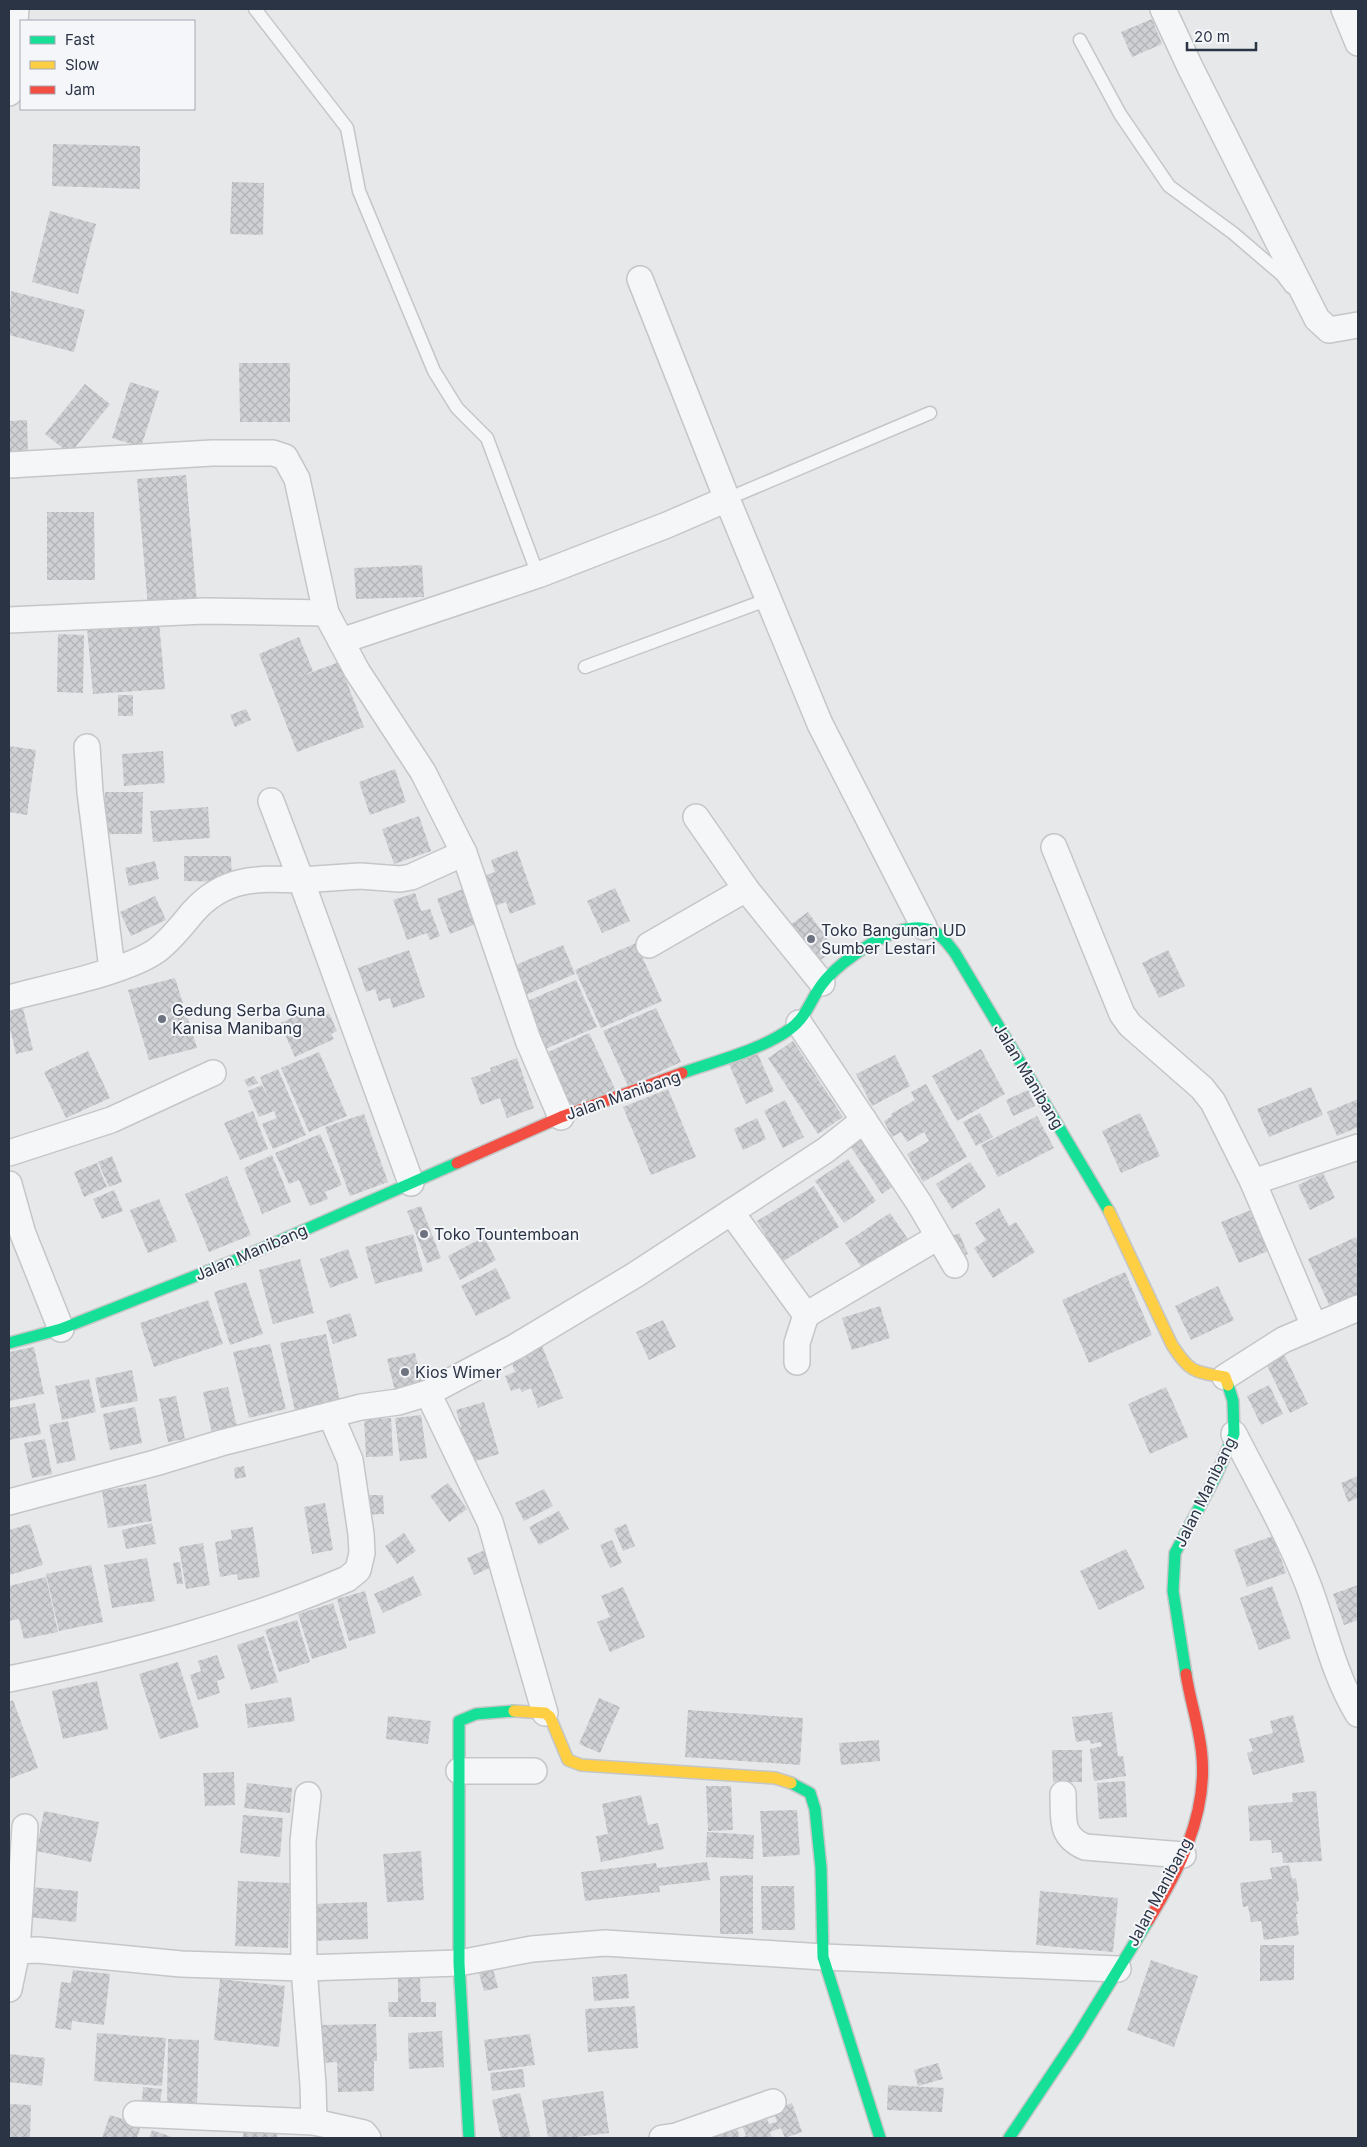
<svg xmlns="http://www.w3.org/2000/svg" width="1367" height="2147" viewBox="0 0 1367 2147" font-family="Inter,sans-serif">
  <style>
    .building { fill: url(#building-cross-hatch) }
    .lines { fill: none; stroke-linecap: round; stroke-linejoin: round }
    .lane-casing { stroke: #c4c6c8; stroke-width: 15 }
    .street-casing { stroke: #c4c6c8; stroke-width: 28 }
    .fast-casing { stroke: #c4c6c8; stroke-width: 14 }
    .slow-casing { stroke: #c4c6c8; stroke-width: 14 }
    .jam-casing { stroke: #c4c6c8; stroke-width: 14 }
    .lane { stroke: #f5f6f7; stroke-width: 12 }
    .street { stroke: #f5f6f7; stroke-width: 25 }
    .fast { stroke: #16e098; stroke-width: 11 }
    .slow { stroke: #ffcf43; stroke-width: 11 }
    .jam { stroke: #f24e42; stroke-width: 11 }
    .poi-dot { fill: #6c737f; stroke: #f4f6f9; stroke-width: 2 }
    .labels { text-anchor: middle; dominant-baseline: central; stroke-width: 4; stroke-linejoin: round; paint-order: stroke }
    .poi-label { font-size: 16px; fill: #2b3445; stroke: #f4f6f9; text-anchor: start }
    .street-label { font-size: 16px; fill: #2b3445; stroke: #f4f6f9 }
  </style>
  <defs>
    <pattern id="building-cross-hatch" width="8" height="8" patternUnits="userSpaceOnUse" patternTransform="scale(1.25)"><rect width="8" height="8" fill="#ced0d3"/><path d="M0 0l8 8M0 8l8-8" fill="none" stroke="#b1b3b6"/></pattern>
  </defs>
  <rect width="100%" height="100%" fill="#e6e8ea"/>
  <g class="building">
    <polygon points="1152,19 1162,44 1132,57 1121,32"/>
    <polygon points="53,144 140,146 140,189 52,186"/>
    <polygon points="232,182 264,183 263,235 230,234"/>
    <polygon points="50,211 96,224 78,294 32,282"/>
    <polygon points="11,291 85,310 74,352 9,335"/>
    <polygon points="239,363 290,363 290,422 240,422"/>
    <polygon points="130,382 159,391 141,447 112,438"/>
    <polygon points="85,384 110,404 70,454 45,434"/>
    <polygon points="27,420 28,456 9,457 9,421"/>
    <polygon points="186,475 197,603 148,607 137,479"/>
    <polygon points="47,512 94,512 95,580 47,580"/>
    <polygon points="422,565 424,597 356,599 354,568"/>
    <polygon points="159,622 165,689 93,694 87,628"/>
    <polygon points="58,634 84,635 83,693 57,692"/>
    <polygon points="299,637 313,671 299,677 339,662 364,727 297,752 259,654"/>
    <rect x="118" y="695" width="15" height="21"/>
    <polygon points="246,709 251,720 235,727 230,715"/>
    <polygon points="9,746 36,750 27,815 9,812"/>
    <polygon points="163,751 165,783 124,786 122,754"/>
    <polygon points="395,769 406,802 370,815 359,782"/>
    <polygon points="105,792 143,792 142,834 105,834"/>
    <polygon points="208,807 210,838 153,842 150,811"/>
    <polygon points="419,816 431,851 394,864 382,829"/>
    <polygon points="517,850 536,904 510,914 506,902 490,908 479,877 495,872 491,860"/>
    <polygon points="184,856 231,856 232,882 184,881"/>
    <polygon points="155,861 159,879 129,886 125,868"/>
    <polygon points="468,887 481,922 450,934 437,899"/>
    <polygon points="615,888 630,921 602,933 587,901"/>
    <polygon points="415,893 421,911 430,909 440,936 430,940 427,933 407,940 393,900"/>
    <polygon points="155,896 166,920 131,936 120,912"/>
    <polygon points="808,912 835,950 813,965 786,928"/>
    <polygon points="636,943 662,1001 601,1028 575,970"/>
    <polygon points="563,945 575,974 523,996 511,967"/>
    <polygon points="409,950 425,997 393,1008 390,998 379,1001 375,989 366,992 358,968"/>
    <polygon points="1168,950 1185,986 1159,998 1142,963"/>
    <polygon points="175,978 197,1048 149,1060 128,990"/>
    <polygon points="576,980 597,1027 538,1052 518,1005"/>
    <polygon points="319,1006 324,1016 329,1013 337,1031 331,1034 334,1039 295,1057 280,1023"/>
    <polygon points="23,1008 33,1050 16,1054 9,1024 9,1011"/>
    <polygon points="656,1008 681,1062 628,1086 603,1031"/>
    <polygon points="589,1033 615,1089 570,1110 544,1054"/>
    <polygon points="793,1041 843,1117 818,1134 768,1058"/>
    <polygon points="981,1049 1005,1094 957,1121 932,1076"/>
    <polygon points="88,1051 110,1098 66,1118 44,1072"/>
    <polygon points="319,1052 347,1116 309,1132 281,1068"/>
    <polygon points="757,1052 774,1091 746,1104 729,1064"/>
    <polygon points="895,1055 910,1086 872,1106 856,1074"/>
    <polygon points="517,1058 534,1108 507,1118 500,1098 481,1105 471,1078 491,1071 490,1068"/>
    <polygon points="278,1069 306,1135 273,1149 262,1124 277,1118 274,1111 259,1117 248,1091 262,1085 269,1100 260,1077"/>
    <polygon points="254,1076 258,1083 248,1087 244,1080"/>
    <polygon points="926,1084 967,1157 923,1182 907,1154 929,1141 924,1132 907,1142 901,1132 892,1137 884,1121 892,1116 891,1114 915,1100 911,1092"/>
    <polygon points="1311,1087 1323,1115 1269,1137 1257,1109"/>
    <polygon points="668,1089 696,1157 651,1175 623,1107"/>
    <polygon points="1028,1090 1035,1106 1013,1116 1006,1100"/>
    <polygon points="1358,1099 1358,1127 1337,1136 1327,1112"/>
    <polygon points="785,1100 804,1137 783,1148 764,1111"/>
    <polygon points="253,1111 268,1149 240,1160 224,1123"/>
    <polygon points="980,1113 993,1137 976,1146 963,1122"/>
    <polygon points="1140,1113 1160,1156 1121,1173 1102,1131"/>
    <polygon points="364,1114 388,1182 350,1196 325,1127"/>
    <polygon points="1037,1116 1054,1148 998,1177 981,1145"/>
    <polygon points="757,1118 766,1139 743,1150 734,1129"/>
    <polygon points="861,1127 898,1183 882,1194 845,1138"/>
    <polygon points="320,1134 342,1185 325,1192 328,1199 310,1206 299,1180 289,1184 275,1153"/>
    <polygon points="272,1155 291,1202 262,1214 244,1168"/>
    <polygon points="112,1156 122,1182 109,1187 98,1162"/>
    <polygon points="848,1159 876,1201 844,1223 815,1181"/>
    <polygon points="970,1162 986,1187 952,1209 936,1184"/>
    <polygon points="97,1163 107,1187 84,1197 74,1172"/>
    <polygon points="1323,1173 1335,1198 1310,1210 1298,1185"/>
    <polygon points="227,1176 251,1235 209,1252 185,1194"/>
    <polygon points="814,1186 839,1227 782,1262 757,1221"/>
    <polygon points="114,1190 123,1211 102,1219 93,1199"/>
    <polygon points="159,1199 177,1241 148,1253 130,1210"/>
    <polygon points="421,1206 441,1258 427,1263 407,1211"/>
    <polygon points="999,1208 1009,1226 1016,1222 1035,1252 993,1278 974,1248 986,1240 975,1223"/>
    <polygon points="1256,1208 1273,1249 1239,1263 1221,1222"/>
    <polygon points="890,1213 910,1242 865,1272 845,1243"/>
    <polygon points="959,1233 968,1254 957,1259 948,1238"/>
    <polygon points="413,1234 423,1271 375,1284 365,1247"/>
    <polygon points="484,1237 496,1260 460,1280 448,1256"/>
    <polygon points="1356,1237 1358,1242 1358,1294 1330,1307 1308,1259"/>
    <polygon points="348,1249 358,1278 330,1288 320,1259"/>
    <polygon points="300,1259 314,1313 273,1324 259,1270"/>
    <polygon points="496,1268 511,1298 476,1316 461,1286"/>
    <polygon points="1125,1272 1152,1335 1089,1363 1062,1300"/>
    <polygon points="246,1282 263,1334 230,1345 214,1292"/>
    <polygon points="1218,1286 1234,1320 1191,1340 1175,1306"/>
    <polygon points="208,1300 223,1344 154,1367 140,1323"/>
    <polygon points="880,1306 890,1338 852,1350 842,1318"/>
    <polygon points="350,1313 357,1336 333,1344 326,1321"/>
    <polygon points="663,1320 676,1347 649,1360 636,1332"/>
    <polygon points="326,1334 340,1401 295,1411 280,1343"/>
    <polygon points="270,1344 286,1409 249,1418 233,1352"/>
    <polygon points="542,1346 563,1398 538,1408 531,1388 522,1392 520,1388 511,1391 505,1376 515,1372 510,1358"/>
    <polygon points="34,1347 44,1394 9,1401 9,1352"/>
    <polygon points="1282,1350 1308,1404 1290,1413 1264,1359"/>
    <polygon points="415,1353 422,1384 395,1391 387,1359"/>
    <polygon points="132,1370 138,1401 101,1408 95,1378"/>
    <polygon points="89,1379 96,1412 62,1420 55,1386"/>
    <polygon points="1269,1385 1283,1414 1261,1425 1247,1396"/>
    <polygon points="228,1387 237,1427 212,1433 203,1392"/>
    <polygon points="1166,1387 1188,1437 1150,1454 1128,1404"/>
    <polygon points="176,1396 185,1439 168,1442 159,1399"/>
    <polygon points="484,1402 499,1454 472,1462 452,1430 461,1427 456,1410"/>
    <polygon points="35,1403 41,1434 9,1440 9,1408"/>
    <polygon points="135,1407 142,1443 110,1450 103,1414"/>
    <polygon points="421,1415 427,1458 400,1461 395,1418"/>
    <polygon points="391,1418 393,1456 366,1457 364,1419"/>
    <polygon points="68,1421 76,1460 57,1464 49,1425"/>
    <polygon points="45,1439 52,1474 32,1478 24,1443"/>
    <polygon points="244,1466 246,1477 235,1479 234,1468"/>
    <polygon points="1358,1476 1358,1498 1348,1502 1341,1483"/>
    <polygon points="448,1483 467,1509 449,1522 430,1496"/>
    <polygon points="146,1484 152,1521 108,1528 102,1491"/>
    <polygon points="544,1489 553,1506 524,1521 515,1503"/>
    <polygon points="360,1495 383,1495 384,1514 360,1515"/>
    <polygon points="325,1503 333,1550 312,1554 304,1507"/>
    <polygon points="559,1511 569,1529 539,1545 529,1527"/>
    <polygon points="152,1523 156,1544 126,1549 122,1530"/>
    <polygon points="30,1524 43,1565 9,1575 9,1530"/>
    <polygon points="626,1524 635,1546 623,1551 614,1529"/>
    <polygon points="253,1527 260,1577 238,1580 237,1574 220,1577 215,1542 232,1539 231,1530"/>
    <polygon points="404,1533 416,1551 397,1564 385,1546"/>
    <polygon points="1273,1536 1286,1573 1247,1587 1234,1550"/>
    <polygon points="612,1540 622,1563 610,1568 600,1545"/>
    <polygon points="203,1543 210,1585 186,1589 179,1547"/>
    <polygon points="487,1549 494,1566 474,1575 467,1558"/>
    <polygon points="1126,1549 1145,1588 1099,1610 1080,1571"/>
    <polygon points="147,1558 155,1601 112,1608 104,1565"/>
    <polygon points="180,1562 183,1584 177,1584 173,1563"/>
    <polygon points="91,1565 103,1622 59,1631 46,1574"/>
    <polygon points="413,1576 422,1595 383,1613 374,1594"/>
    <polygon points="46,1577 58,1632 24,1639 19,1619 9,1621 9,1586"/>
    <polygon points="1358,1585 1358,1620 1344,1625 1333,1594"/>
    <polygon points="1272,1586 1291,1638 1259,1650 1240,1598"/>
    <polygon points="623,1587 645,1637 610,1652 597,1622 610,1617 601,1596"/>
    <polygon points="365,1591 376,1633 349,1641 337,1599"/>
    <polygon points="333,1603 347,1648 312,1659 298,1614"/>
    <polygon points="297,1620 310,1662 279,1672 265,1630"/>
    <polygon points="264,1636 278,1682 251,1690 237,1645"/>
    <polygon points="217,1655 225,1678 217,1681 220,1693 198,1700 190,1675 201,1671 198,1661"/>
    <polygon points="178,1662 199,1727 160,1739 139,1674"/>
    <polygon points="97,1681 108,1729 63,1739 52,1691"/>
    <polygon points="291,1697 295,1721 248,1728 245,1704"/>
    <polygon points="599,1698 620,1707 600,1753 579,1744"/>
    <polygon points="13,1700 38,1768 9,1779 9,1702"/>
    <polygon points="688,1710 803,1718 800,1765 685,1757"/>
    <polygon points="1112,1712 1118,1756 1123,1756 1126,1776 1094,1781 1090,1749 1102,1746 1101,1742 1091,1744 1090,1740 1076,1742 1072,1717"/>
    <polygon points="1293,1715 1305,1762 1253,1775 1247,1753 1253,1751 1249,1739 1273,1733 1270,1721"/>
    <polygon points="388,1716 431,1721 428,1744 386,1739"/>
    <polygon points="879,1740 880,1761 841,1765 839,1743"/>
    <polygon points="1052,1750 1082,1750 1082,1782 1053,1782"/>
    <polygon points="234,1772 235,1805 205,1806 203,1773"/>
    <polygon points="1125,1781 1127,1817 1099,1819 1097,1783"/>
    <polygon points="247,1783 292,1788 290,1813 244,1808"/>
    <polygon points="706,1786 731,1786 733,1830 708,1831"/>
    <polygon points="1316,1791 1322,1861 1283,1863 1282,1852 1272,1853 1271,1840 1250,1841 1248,1806 1293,1802 1292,1793"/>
    <polygon points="641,1795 648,1825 658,1823 664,1849 601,1862 596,1836 608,1834 602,1804"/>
    <polygon points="797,1810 800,1855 763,1857 760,1811"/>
    <polygon points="44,1811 99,1822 91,1862 36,1851"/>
    <polygon points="243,1815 283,1818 280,1857 240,1853"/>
    <polygon points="707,1832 754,1835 753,1859 706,1857"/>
    <polygon points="421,1851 424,1900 387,1902 383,1854"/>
    <polygon points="707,1862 710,1880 659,1886 660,1892 585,1901 581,1872 656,1863 657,1868"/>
    <polygon points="1289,1865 1292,1879 1296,1878 1299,1901 1296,1902 1298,1914 1296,1914 1299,1935 1264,1940 1261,1921 1251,1922 1248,1906 1243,1907 1240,1883 1272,1879 1270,1868"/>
    <polygon points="753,1875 753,1934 720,1934 720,1876"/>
    <polygon points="238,1881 290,1883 288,1948 235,1946"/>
    <polygon points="761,1886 794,1886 795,1930 762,1930"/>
    <polygon points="30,1887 78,1891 76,1922 27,1917"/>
    <polygon points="1040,1891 1118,1898 1113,1952 1036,1945"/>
    <polygon points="367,1902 368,1939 312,1941 311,1904"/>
    <polygon points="1260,1945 1294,1945 1294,1980 1260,1981"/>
    <polygon points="1151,1960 1198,1976 1174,2047 1127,2030"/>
    <polygon points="493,1969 498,1988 484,1991 479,1973"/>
    <polygon points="73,1970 110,1974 104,2025 72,2021 71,2030 55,2028 61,1982 71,1983"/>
    <polygon points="627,1974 629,1998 594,2001 592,1977"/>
    <polygon points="398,1976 420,1976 421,2002 436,2002 436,2017 389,2017 388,2002 398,2002"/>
    <polygon points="220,1979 285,1986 279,2047 214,2040"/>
    <polygon points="635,2006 638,2048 588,2052 585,2009"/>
    <polygon points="376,2024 377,2061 374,2061 374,2091 338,2092 337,2062 322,2063 321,2025"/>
    <polygon points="442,2031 444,2067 409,2069 408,2033"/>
    <polygon points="97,2033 166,2038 162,2086 94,2081"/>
    <polygon points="530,2034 535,2065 488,2071 484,2040"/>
    <polygon points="168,2039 199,2040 197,2104 167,2103"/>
    <polygon points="9,2054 45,2058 42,2086 9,2082"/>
    <polygon points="938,2063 943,2079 918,2086 914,2070"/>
    <polygon points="523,2069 525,2087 492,2091 490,2073"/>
    <polygon points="888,2085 944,2088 942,2112 887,2110"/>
    <polygon points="143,2087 162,2089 160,2103 142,2101"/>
    <polygon points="603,2091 609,2133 569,2138 548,2138 542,2100"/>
    <polygon points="520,2093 531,2138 501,2138 492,2100"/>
    <polygon points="792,2103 802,2132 785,2138 781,2128 770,2132 772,2138 740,2138 746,2136 741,2122 765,2114 769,2124 777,2122 773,2110"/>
    <polygon points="9,2104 31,2105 30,2138 9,2138"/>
    <polygon points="110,2115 141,2125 137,2138 102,2138"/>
    <polygon points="244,2121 278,2124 277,2138 243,2138"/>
    <polygon points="737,2128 740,2138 707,2138"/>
    <polygon points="152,2130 175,2138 149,2138"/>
  </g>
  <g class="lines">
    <g class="lane-casing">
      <g id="lane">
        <polyline points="255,9 347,128 359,191 434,371 457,408 487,438 538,575"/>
        <polyline points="1080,40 1120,114 1169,186 1233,233 1282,275 1291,287"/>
        <polyline points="727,499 930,413"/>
        <polyline points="585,667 769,599"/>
      </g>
    </g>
    <g class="street-casing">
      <g id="street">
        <polyline points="1163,9 1190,67 1317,319 1329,330 1358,325"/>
        <polyline points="1344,9 1358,43"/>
        <polyline points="9,93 16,9"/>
        <polyline points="640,279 727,499 820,724 924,927"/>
        <polyline points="9,465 212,453 273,453 285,457 297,479 326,613"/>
        <polyline points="9,620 204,611 326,613 357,671 423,772 464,853"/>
        <polyline points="341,641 538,575 667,525 727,499"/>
        <polyline points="87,747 90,792 112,969"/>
        <polyline points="696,817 746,889 822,983"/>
        <polyline points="1054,847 1122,1014 1130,1025 1202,1088 1213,1102 1253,1182 1314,1326"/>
        <polyline points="649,945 746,889"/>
        <path d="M9 998C48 987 124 973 156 951 171 940 182 925 193 912 224 877 257 878 301 880L271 801"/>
        <polyline points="799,1023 919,1203 955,1265"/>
        <polyline points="9,1153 111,1120 213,1073"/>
        <polyline points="1253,1182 1358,1147"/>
        <polyline points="411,1183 301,880 360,876 400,879 411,877 464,853 528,1040 561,1117"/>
        <polyline points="9,1184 23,1234 61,1329"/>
        <polyline points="731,1212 806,1315 797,1343 797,1362"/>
        <polyline points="806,1315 938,1237"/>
        <polyline points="1225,1377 1283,1340 1358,1308"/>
        <polyline points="428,1393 490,1522 545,1713"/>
        <path d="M1234 1434C1259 1483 1287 1531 1307 1582 1324 1625 1333 1674 1358 1714"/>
        <polyline points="9,1502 155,1463 221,1443 361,1407 398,1402 428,1393 515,1347 635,1275 826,1150 864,1120"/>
        <path d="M9 1679C125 1655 238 1625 347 1579L358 1570 362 1553 361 1534 350 1460 331 1416"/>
        <polyline points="459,1771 534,1771"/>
        <path d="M1063 1794C1064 1818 1059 1836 1085 1847L1183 1855"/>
        <polyline points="308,1795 303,1841 304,1968 459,1963 532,1949 605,1943 823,1957 1118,1969"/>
        <polyline points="17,1951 25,1827"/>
        <polyline points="9,1989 17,1951 37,1950 181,1964 304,1968 313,2085 314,2122 364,2133 368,2138"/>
        <polyline points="136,2114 314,2122"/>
        <polyline points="662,2138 676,2136 773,2102"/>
      </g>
    </g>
    <g class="fast-casing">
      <g id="fast">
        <path d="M682 1073C716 1061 761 1050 790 1029 807 1017 811 998 823 983 841 960 899 918 931 930 941 934 948 944 955 953L1109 1211"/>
        <polyline points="9,1343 61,1329 236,1260 457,1163"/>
        <polyline points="1186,1674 1173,1591 1175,1553 1216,1476 1234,1434 1233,1401 1228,1385"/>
        <polyline points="791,1783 810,1793 815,1809 821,1868 823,1957 880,2138"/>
        <polyline points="469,2138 459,1963 459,1721 476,1714 514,1711"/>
        <polyline points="1009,2138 1078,2035 1148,1921"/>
      </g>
    </g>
    <g class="slow-casing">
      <g id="slow">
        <path d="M1109 1211 1172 1345C1190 1372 1193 1372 1225 1377L1228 1385"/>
        <polyline points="514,1711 545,1713 550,1717 568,1760 581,1765 775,1778 791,1783"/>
      </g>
    </g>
    <g class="jam-casing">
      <g id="jam">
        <polyline points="457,1163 561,1117 682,1073"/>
        <path d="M1148 1921C1178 1873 1207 1816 1202 1757 1200 1729 1190 1701 1186 1674"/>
      </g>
    </g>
    <use href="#lane" class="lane"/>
    <use href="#street" class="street"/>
    <use href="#fast" class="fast"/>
    <use href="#slow" class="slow"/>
    <use href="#jam" class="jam"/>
  </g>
  <g class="poi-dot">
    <circle cx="811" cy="939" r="5"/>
    <circle cx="162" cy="1019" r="5"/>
    <circle cx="424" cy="1234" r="5"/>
    <circle cx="405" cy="1372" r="5"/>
  </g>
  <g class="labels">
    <g class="poi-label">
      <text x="821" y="930">Toko Bangunan UD<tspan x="821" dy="18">Sumber Lestari</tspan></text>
      <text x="172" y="1010">Gedung Serba Guna<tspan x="172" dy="18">Kanisa Manibang</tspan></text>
      <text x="434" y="1234">Toko Tountemboan</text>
      <text x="415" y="1372">Kios Wimer</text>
    </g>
    <g class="street-label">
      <text transform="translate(1029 1076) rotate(59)">Jalan Manibang</text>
      <text transform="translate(623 1095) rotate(-19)">Jalan Manibang</text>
      <text transform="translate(251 1252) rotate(-23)">Jalan Manibang</text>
      <text transform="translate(1205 1492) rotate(-64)">Jalan Manibang</text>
      <text transform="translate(1159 1892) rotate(-62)">Jalan Manibang</text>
    </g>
  </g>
  <rect width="1367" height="2147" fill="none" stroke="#2b3445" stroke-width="20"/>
  <rect x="20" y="20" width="175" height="90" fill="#f4f6f9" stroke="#a4a8b1"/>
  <rect x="30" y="36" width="25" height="8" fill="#16e098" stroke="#a4a8b1"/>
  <text x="65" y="45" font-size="15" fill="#2b3445">Fast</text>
  <rect x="30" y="61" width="25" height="8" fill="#ffcf43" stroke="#a4a8b1"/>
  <text x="65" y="70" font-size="15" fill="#2b3445">Slow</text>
  <rect x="30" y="86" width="25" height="8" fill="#f24e42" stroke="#a4a8b1"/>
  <text x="65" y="95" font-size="15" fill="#2b3445">Jam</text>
  <path d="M1187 42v8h69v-8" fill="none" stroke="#2b3445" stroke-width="2.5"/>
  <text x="1194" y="42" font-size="15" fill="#2b3445" stroke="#f4f6f9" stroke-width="4" paint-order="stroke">20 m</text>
</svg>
